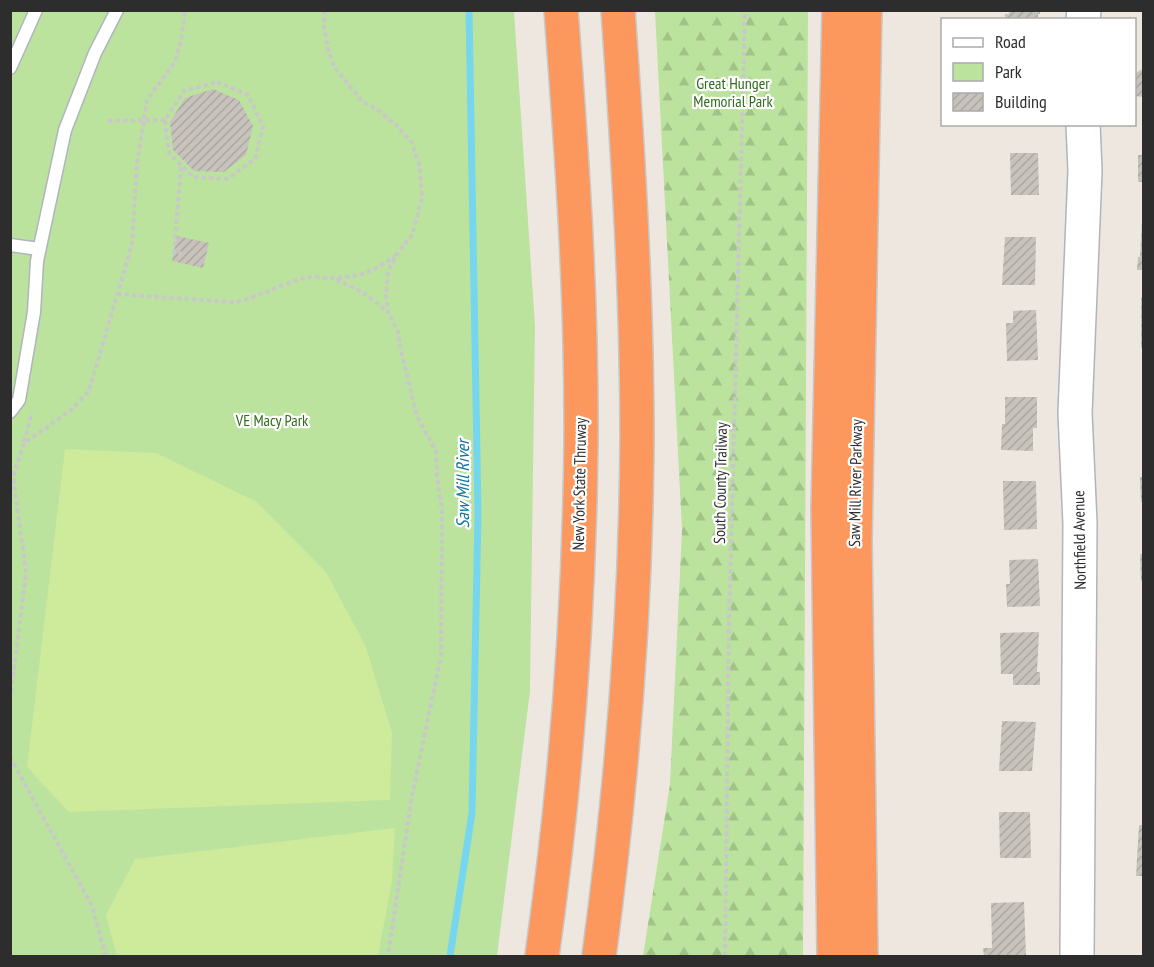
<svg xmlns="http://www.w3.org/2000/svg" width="1154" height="967" viewBox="0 0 1154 967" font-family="'PT Sans Narrow',sans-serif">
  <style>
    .green { fill: #bbe39e }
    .forest { fill: url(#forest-firs) }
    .pitch { fill: #ceea9b }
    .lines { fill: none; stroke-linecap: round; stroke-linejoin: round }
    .stream { stroke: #76d6ed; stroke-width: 7 }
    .building { fill: url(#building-hatch) }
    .lane-casing { stroke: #b0b4bd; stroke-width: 15 }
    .secondary-casing { stroke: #b0b4bd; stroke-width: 36 }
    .highway-casing { stroke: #c8c8c8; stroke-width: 36 }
    .path { stroke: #c8c8c8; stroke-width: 4; stroke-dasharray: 4.5 3; stroke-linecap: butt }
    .lane { stroke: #fff; stroke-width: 12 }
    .secondary { stroke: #fff; stroke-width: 33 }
    .highway { stroke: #fc975e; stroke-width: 33 }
    .labels { text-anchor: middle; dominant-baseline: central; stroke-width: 4.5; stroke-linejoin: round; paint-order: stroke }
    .park-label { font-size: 16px; fill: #326b1c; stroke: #fff }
    .street-label { font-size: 16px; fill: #2d2d2d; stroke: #fff }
    .water-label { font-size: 18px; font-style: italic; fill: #10779f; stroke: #fff }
  </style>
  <defs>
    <pattern id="forest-firs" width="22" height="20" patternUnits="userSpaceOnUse" patternTransform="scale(1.5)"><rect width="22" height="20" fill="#bbe39e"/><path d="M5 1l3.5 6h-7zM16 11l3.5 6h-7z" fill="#a1c388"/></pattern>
    <pattern id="building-hatch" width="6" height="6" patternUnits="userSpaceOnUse" patternTransform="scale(1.5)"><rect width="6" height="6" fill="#c7c2bb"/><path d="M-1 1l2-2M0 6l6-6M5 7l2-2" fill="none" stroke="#aba7a1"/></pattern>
  </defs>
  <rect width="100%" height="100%" fill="#eee7e0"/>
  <polygon class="green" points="10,11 514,11 535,326 530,691 497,956 11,956"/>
  <polygon class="forest" points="655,11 808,11 803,956 643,956 670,784 682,530"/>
  <g class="pitch">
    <polygon points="65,449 156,453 257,502 326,572 366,647 392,733 390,800 69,812 27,767"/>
    <polygon points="395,828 392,881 378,956 117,956 106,915 135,859"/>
  </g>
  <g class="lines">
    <polyline class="stream" points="450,956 472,813 478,513 469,10"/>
  </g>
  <g class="building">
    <polygon points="1009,10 1040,10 1040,14 1038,14 1038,20 1005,20 1005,14 1009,14"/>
    <polygon points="1144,68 1144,97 1134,96 1134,74"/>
    <polygon points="213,89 239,100 253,126 246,155 224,172 194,171 173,150 170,122 185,98"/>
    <polygon points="1010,153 1038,153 1039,195 1011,195"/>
    <rect x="1138" y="155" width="6" height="27"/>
    <polygon points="1142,220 1144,221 1144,270 1137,270 1138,257 1140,257"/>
    <polygon points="177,236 209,243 203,268 172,261"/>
    <polygon points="1005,237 1036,237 1035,285 1002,285"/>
    <rect x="1141" y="298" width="3" height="50"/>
    <polygon points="1036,310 1038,360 1007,361 1006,323 1013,323 1013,311"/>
    <polygon points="1005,397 1037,397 1037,428 1033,428 1033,451 1001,450 1002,424 1005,424"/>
    <polygon points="1140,477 1144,477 1144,502 1141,502"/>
    <polygon points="1003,481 1036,481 1037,529 1004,530"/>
    <polygon points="1140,554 1144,554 1144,581 1141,581"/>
    <polygon points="1038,559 1040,606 1007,607 1006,584 1010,584 1009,560"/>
    <polygon points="1039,632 1037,672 1040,672 1040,685 1013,685 1013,674 1001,674 1000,633"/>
    <polygon points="1002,721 1036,722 1032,771 999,771"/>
    <polygon points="999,812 1030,812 1031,858 1000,858"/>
    <polygon points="1139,825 1144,825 1144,876 1136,876"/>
    <polygon points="1024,902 1026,956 984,956 983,948 992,948 991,903"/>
  </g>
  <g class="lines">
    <g class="lane-casing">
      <g id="lane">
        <polyline points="10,68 36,10"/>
        <polyline points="10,245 39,249"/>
        <polyline points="10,412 19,400 34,312 37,261 65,130 95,53 117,10"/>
      </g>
    </g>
    <g class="secondary-casing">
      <g id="secondary">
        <polyline points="1083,20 1084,10"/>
        <polyline points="1077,956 1080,523 1075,413 1085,171 1083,124"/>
      </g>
    </g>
    <g class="highway-casing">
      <g id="highway">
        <path d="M542 956C566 786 579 615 581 444 582 299 572 155 561 10"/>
        <path d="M599 956C622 785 636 612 637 439 637 296 628 153 618 10"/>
        <polyline points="834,956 828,509 839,10"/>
        <polyline points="861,956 855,541 865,10"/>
      </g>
    </g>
    <g class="path">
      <polyline points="325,10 324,26 328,49 334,67 362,101 378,110 396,125 412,143 420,167 422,198 412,235 396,255 388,271 386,295 388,312 398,332 401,351 417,416 436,451 437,477 442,510 441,656 412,796 388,956"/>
      <polygon points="217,82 248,95 263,126 255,159 227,179 193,177 169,153 165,120 184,91"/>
      <polyline points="108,121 165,120"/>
      <polyline points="181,167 174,252 182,254"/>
      <path d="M336 280C356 287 371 297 387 312"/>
      <path d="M117 294 230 302C259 300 282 281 311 277 318 276 327 279 334 278 360 277 374 271 395 256"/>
      <polyline points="24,442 32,412"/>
      <polyline points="10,699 26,573 13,477 24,443 70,411 89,391 132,244 137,163 147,100 175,62 181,40 185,10"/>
      <polyline points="10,757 91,904 106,956"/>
      <polyline points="725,956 729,623 745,10"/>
    </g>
    <use href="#lane" class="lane"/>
    <use href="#secondary" class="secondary"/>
    <use href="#highway" class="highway"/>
  </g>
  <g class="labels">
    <g class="park-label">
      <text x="733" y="83">Great Hunger<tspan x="733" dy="18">Memorial Park</tspan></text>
      <text x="272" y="420">VE Macy Park</text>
    </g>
    <g class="street-label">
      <text transform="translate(720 483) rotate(-89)">South County Trailway</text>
      <text transform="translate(855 483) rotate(-89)">Saw Mill River Parkway</text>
      <text transform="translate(579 484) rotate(-89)">New York State Thruway</text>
      <text transform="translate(1079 540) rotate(-91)">Northfield Avenue</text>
    </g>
    <g class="water-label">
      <text transform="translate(462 484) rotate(-90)">Saw Mill River</text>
    </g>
  </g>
  <rect width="1154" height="967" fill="none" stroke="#2d2d2d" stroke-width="24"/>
  <rect x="941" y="18" width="195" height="108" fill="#ffffff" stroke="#ababab" stroke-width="1.5"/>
  <rect x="953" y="38" width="30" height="9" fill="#ffffff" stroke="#ababab" stroke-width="1.5"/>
  <text x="995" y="48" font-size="18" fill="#2d2d2d">Road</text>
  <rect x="953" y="63" width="30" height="18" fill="#bbe39e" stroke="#ababab" stroke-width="1.5"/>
  <text x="995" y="78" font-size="18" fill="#2d2d2d">Park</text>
  <rect x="953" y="93" width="30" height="18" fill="url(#building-hatch)" stroke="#ababab" stroke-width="1.5"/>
  <text x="995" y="108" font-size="18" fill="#2d2d2d">Building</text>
</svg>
